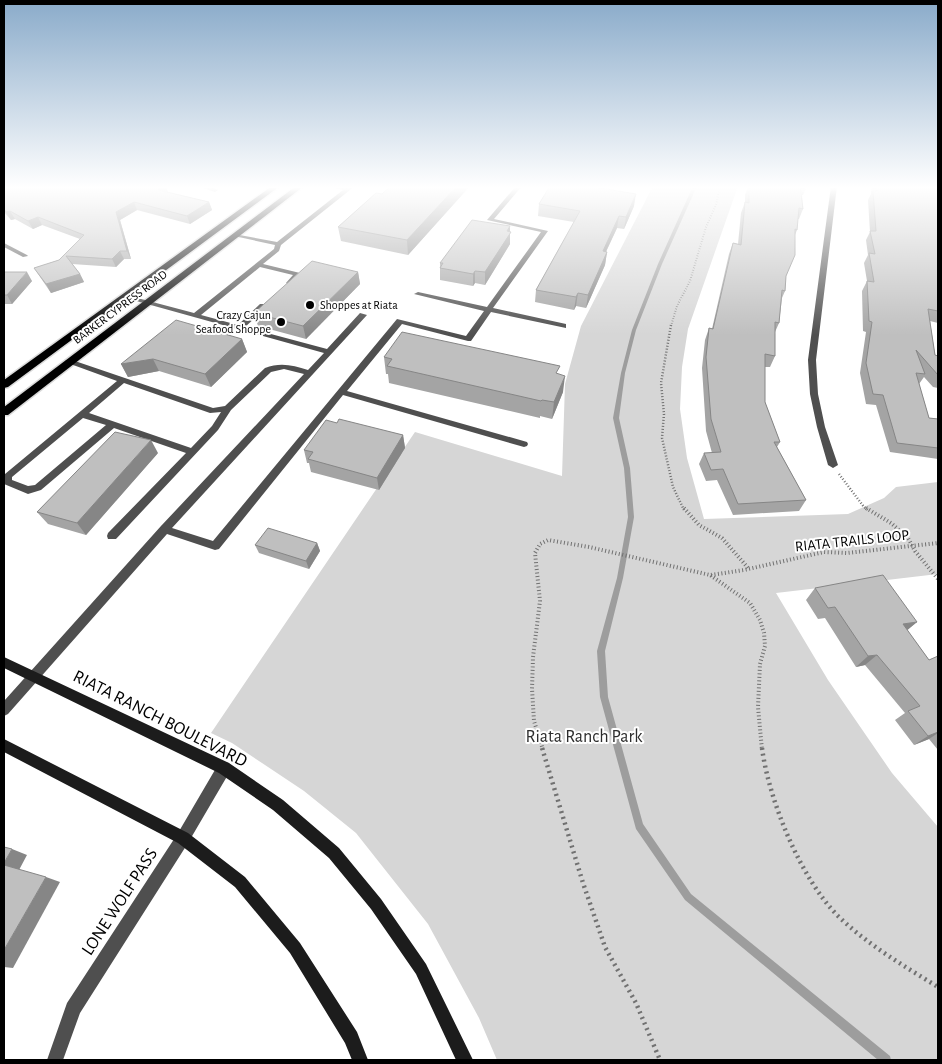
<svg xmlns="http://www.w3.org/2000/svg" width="942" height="1064" viewBox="0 0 942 1064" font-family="'Alegreya Sans',sans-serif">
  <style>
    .green { fill: #d6d6d6 }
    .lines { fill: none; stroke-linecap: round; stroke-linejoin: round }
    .stream { fill: #9d9d9d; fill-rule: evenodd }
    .primary-casing { stroke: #dbdbdb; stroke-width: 3 }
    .path-far3 { stroke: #717171; stroke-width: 2; stroke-dasharray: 0.5 2; stroke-linecap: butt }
    .path-far2 { stroke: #717171; stroke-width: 2.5; stroke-dasharray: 1 2; stroke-linecap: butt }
    .path-far1 { stroke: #717171; stroke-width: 4; stroke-dasharray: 1 2.5; stroke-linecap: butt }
    .path { stroke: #717171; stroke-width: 4.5; stroke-dasharray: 2 4; stroke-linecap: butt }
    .lane { fill: #4f4f4f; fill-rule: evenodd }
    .street { fill: #4f4f4f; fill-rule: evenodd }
    .secondary { fill: #1c1c1c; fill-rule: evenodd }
    .primary { fill: #000; fill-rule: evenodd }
    .wall { fill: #a4a4a4 }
    .shaded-wall { fill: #868686 }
    .building { fill: #bfbfbf; stroke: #868686 }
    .poi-dot { fill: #000; stroke: #fff; stroke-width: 2 }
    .labels { text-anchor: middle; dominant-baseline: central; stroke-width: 4; stroke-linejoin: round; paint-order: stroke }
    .far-poi-label { font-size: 12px; fill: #000; stroke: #fff; text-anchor: start }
    .far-street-label { font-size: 12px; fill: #000; stroke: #fff }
    .street-label { font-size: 15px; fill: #000; stroke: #fff }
    .near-street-label { font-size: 18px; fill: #000; stroke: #fff }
    .near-park-label { font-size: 18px; fill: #2d2d2d; stroke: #fff }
  </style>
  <rect width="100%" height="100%" fill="#fff"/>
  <polygon class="green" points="653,186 738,186 688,329 682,367 680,409 687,458 704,519 848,514 884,498 896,487 938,482 938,574 776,593 828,680 892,773 938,827 938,1060 497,1060 479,1018 428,924 356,833 304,791 232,743 211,733 415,432 562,476 565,384 581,326"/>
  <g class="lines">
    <polygon class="stream" points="693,186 697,186 662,264 636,330 625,373 619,418 630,468 634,517 623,578 605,651 608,697 643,824 691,894 890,1056 891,1060 878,1060 685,900 636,829 600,697 597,651 617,578 628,517 624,468 613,418 621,373 632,330 658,264"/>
    <g class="primary-casing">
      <g id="primary">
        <polygon points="272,186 280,186 8,387 4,388 4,380"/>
        <polygon points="296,186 304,186 8,415 4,415 4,407"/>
      </g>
    </g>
    <polyline class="path-far3" points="671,326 677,306 690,281 706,227 716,205 720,186"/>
    <g class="path-far2">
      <polyline points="671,325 661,383 664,414 662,438 673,487 684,510"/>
      <polyline points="839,474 864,507 868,510"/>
    </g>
    <g class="path-far1">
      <polyline points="684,508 699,525 722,538 749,569"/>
      <polyline points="866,508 891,523 908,538 915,551 938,579"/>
      <polyline points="711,575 744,570 824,552 847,553 938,543"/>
      <polyline points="543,750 534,721 532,689 533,657 540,601 535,553 540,544 548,540 589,547 710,575 750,603 760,620 764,633 765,646 760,664 758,707 762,750"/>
    </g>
    <g class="path">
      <polyline points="542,748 583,883 605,947 636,1003 660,1060"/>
      <path d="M762 748C769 801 801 879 838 916 868 945 904 966 938 987"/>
    </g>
    <path class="lane" d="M328 186 346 188 355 186 281 245 279 251 263 264 300 273V275L289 285 286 283 293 275 260 267 201 315 238 325 260 304H266V308L245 327 327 349 360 313 367 315 172 528 213 541 397 319 466 336 484 311 414 294 418 292 487 307 541 232 487 220 516 186H522L494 219 548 231 493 308 566 324V328L491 312 471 341H468L402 324 347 391 527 442 528 444 527 446 524 447 343 395 219 549 215 550 167 534 8 714 4 716V701L161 526 304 374 284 369 271 372 231 410 218 430 116 539H108L107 536 108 533 186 453 114 428 41 490 28 494 4 484 5 474 117 381 65 362 66 360H72L213 408 225 406 265 368C280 362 293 365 308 370L324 353 122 297 126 295 194 313 274 249 275 245 234 236V234L277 242 343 190ZM124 383 210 413 221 412 212 426 191 448 89 413ZM83 418 106 425 35 485 28 486 12 480V477Z"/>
    <g class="street">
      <polygon points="197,186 207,186 218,190 215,192"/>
      <polygon points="831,186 837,186 816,360 818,394 825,427 838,465 833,468 828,465 817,427 810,394 808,360"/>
      <polygon points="4,243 27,255 28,256 23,257 4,247"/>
      <polygon points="224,762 229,763 230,768 229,773 188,843 80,1013 63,1060 47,1060 67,1003 178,833 219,763"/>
    </g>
    <g class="secondary">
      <polygon points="4,657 229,763 283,800 339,848 381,899 426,964 473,1060 456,1060 416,974 371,909 329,858 273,810 219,773 4,668"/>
      <polygon points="4,739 188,833 245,877 300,943 357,1032 368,1060 352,1060 345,1043 290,953 235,887 178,843 4,752"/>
    </g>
    <use href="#primary" class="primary"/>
  </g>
  <g class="wall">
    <polygon points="4,186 166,186 168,192 209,202 212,210 190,224 137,210 120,220 131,259 124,259 116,267 72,264 80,274 84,282 51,293 34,268 59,260 80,239 42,225 33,229 15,219 11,220 4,212"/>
    <polygon points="391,186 470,186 408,255 341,241 338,227 382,194"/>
    <polygon points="748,186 807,186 803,195 802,195 803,209 799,219 798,219 797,230 795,235 786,276 785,291 782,298 779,323 775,332 775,356 770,367 765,367 765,402 780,442 777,447 806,500 799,511 733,515 717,480 706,481 699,464 704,453 712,453 706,431 702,368 705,340 709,328 712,329 729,254 733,243 738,244 741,213 745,202 745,195"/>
    <polygon points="873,186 938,186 938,323 930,321 935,355 938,356 938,388 933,387 924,377 919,384 929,418 938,419 938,459 890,452 876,405 866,404 860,373 866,332 863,331 862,291 867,281 864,263 868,255 866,240 870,232 868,200 871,194 871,191"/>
    <polygon points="539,204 634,206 624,229 617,228 606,252 607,252 605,265 586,308 576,306 574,310 535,302 536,290 574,222 538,216"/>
    <polygon points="510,232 510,244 485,285 475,283 473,286 440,280 440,263"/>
    <polygon points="4,272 32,281 12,304 4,304"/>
    <polygon points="358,272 360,284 306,339 258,326 254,313"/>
    <polygon points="242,339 247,352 211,387 159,371 128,377 121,364"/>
    <polygon points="384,357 558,374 563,392 552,419 540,416 540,418 389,383 388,374 386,374"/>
    <polygon points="337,423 403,435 405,448 379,490 311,472 309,463 307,463 304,450"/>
    <polygon points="158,453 86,535 48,524 37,512"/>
    <polygon points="317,543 320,551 309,569 259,553 255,545"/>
    <polygon points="815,588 917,622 907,630 929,660 938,656 938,750 929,739 914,745 895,720 905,713 865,665 856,667 825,618 818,619 806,600"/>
  </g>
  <g class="shaded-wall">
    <polygon points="164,186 166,186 168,193 158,190"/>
    <polygon points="457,186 470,186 408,255 407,240"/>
    <polygon points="636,194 634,206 624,229 626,217"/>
    <polygon points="134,202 137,210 120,220 131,259 127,251 116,212"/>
    <polygon points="209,202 212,210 190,224 187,216"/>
    <polygon points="10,211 15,219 11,220 6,212"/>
    <polygon points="619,216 617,228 600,264 603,251"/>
    <polygon points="38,217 42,225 33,229 28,221"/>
    <polygon points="510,226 510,244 485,285 485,272 507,231"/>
    <polygon points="120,251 124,259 116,267 112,259"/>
    <polygon points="607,252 605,265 586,308 588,295"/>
    <polygon points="475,271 475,283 473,286 473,274"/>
    <polygon points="27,272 32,281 12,304 7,295"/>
    <polygon points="358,272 360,284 306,339 303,326"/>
    <polygon points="80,274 84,282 51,293 46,284"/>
    <polygon points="578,293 576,306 574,310 576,297"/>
    <polygon points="242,339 247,352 211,387 205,374"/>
    <polygon points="153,359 159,371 128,377 121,364"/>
    <polygon points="565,376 563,392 552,419 554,402"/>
    <polygon points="403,435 405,448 379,490 377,478"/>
    <polygon points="151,440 158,453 86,535 77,523"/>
    <polygon points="317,543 320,551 309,569 306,561"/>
    <polygon points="917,622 905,632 903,624"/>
    <polygon points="877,655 865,665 856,667 868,656"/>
    <polygon points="938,732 938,733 929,739 914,745 928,736"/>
    <polygon points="12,849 27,855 19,870 4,865 4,863"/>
    <polygon points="46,877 60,882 13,968 4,967 4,950"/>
  </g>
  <g class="building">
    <polygon points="4,186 164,186 158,190 209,202 187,216 134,202 116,212 127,251 120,251 112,259 66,256 80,274 46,284 34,268 59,260 84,235 38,217 28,221 10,211 6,212 4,209"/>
    <polygon points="391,186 457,186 407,240 338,227 376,193 382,194"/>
    <polygon points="550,186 588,186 636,194 626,217 619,216 603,251 607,252 588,295 578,293 576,297 536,290 580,211 539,204"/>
    <polygon points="749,186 800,186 803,209 799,208 797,230 795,229 795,255 786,276 785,291 782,290 779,323 775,322 775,356 765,354 765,402 780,442 774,442 806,500 738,504 723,469 711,470 704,453 721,452 711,419 706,357 709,328 713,329 733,243 741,245 745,202 749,203"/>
    <polygon points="876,186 938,186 938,311 928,309 935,355 938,356 938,375 916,350 925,374 916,373 929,418 938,419 938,448 897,443 883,395 873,394 866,363 872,322 869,321 867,281 874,282 869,253 875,254 870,231 876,231 873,191 877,191"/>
    <polygon points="472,220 510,226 507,231 511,232 485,272 475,271 473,274 440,268 443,263 440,263"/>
    <polygon points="312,261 358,272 303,326 254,313"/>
    <polygon points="4,272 27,272 7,295 4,295"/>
    <polygon points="176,320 242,339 205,374 153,359 121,364"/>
    <polygon points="402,332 560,366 556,373 565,376 554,402 542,400 541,401 387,366 392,359 384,357"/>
    <polygon points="339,419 403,435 377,478 308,459 313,452 304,450 326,420 337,423"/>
    <polygon points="115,432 151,440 77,523 37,512"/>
    <polygon points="268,528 317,543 306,561 255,545"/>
    <polygon points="883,575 917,622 903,624 929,660 938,656 938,732 928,736 908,711 920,706 877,655 868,656 835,607 828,608 815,588"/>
    <polygon points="4,847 12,849 4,863"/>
    <polygon points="4,865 46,877 4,950"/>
  </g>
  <linearGradient id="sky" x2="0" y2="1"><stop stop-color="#8aabca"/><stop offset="0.56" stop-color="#fff"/><stop offset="1" stop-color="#fff" stop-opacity="0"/></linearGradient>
  <rect width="942" height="335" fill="url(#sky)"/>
  <g class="poi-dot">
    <circle cx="310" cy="305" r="5"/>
    <circle cx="281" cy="322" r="5"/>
  </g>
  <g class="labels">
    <g class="far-poi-label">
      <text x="320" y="305">Shoppes at Riata</text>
      <text x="271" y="315" text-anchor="end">Crazy Cajun<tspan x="271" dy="14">Seafood Shoppe</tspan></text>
    </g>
    <g class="far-street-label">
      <text transform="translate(120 307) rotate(-37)">BARKER CYPRESS ROAD</text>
    </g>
    <g class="street-label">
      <text transform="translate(852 541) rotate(-6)">RIATA TRAILS LOOP</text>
    </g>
    <g class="near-street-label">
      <text transform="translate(160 719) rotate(27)">RIATA RANCH BOULEVARD</text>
      <text transform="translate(120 902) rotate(-57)">LONE WOLF PASS</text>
    </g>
    <g class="near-park-label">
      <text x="584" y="737">Riata Ranch Park</text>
    </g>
  </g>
  <rect width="942" height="1064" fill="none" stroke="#000000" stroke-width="10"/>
</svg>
